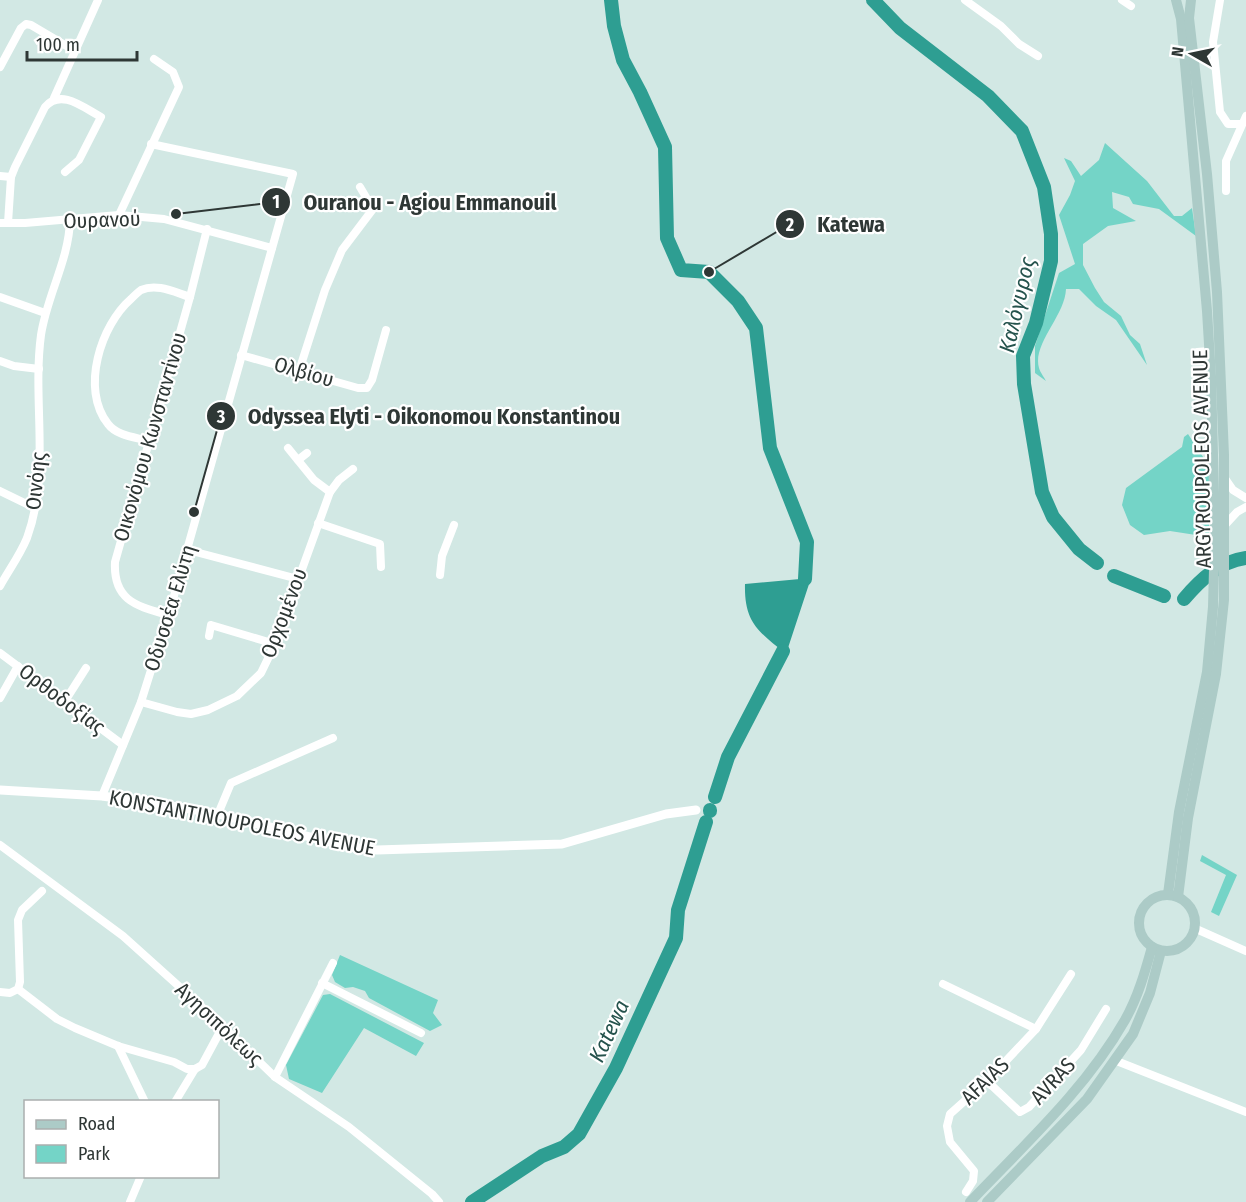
<svg xmlns="http://www.w3.org/2000/svg" width="1246" height="1202" viewBox="0 0 1246 1202" font-family="'Fira Sans Condensed',sans-serif">
  <style>
    .green { fill: #74d4c7 }
    .water { fill: #2e9e92 }
    .lines { fill: none; stroke-linecap: round; stroke-linejoin: round }
    .river { stroke: #2e9e92; stroke-width: 14 }
    .minor { stroke: #fff; stroke-width: 8 }
    .tertiary { stroke: #fff; stroke-width: 9 }
    .secondary { stroke: #accbc7; stroke-width: 10 }
    .labels { text-anchor: middle; dominant-baseline: central; stroke-width: 4.5; stroke-linejoin: round; paint-order: stroke }
    .street-label { font-size: 21px; fill: #2e3735; stroke: #fff }
    .water-label { font-size: 22px; font-style: italic; fill: #25534d; stroke: #fff }
    .leader { fill: none; stroke: #2e3735; stroke-width: 2 }
    .callout-dot { fill: #2e3735; stroke: #fff; stroke-width: 2 }
    .mark-label { font-size: 18px; text-anchor: middle; font-weight: bold; fill: #fff }
    .callout-label { font-size: 22px; text-anchor: middle; font-weight: bold; fill: #2e3735; stroke: #fff; stroke-width: 4.5; stroke-linejoin: round; paint-order: stroke }
  </style>
  <rect width="100%" height="100%" fill="#d2e8e4"/>
  <g class="green">
    <path d="M1105 143 1147 181 1174 216H1182L1192 208 1196 236 1159 209 1133 204 1129 197 1112 192 1113 208 1136 221 1108 226 1083 244V265L1095 288 1104 302 1121 316 1130 335 1140 344 1147 365 1116 320 1096 306 1079 289H1066C1065 316 1032 344 1039 368 1040 372 1044 377 1046 381L1035 373V346L1059 273 1075 264 1059 215 1070 195 1075 181 1064 158 1071 161 1081 176 1099 160Z"/>
    <polygon points="1188,434 1207,463 1209,463 1209,537 1170,531 1144,535 1130,525 1122,505 1126,488 1182,447 1184,437"/>
    <polygon points="1202,855 1237,875 1219,916 1211,912 1226,875 1200,861"/>
    <polygon points="340,955 438,1000 433,1013 442,1025 430,1031 369,998 365,991 353,987 345,988 335,982 332,975"/>
    <polygon points="330,994 424,1043 416,1056 364,1028 322,1093 289,1079 286,1065 323,995"/>
  </g>
  <path class="water" d="M811 578 786 654C759 632 744 623 745 584Z"/>
  <g class="lines">
    <g class="river">
      <polyline points="611,0 614,26 623,60 640,92 665,147 667,238 681,270 709,272 738,301 756,328 770,448 807,542 805,579"/>
      <polyline points="873,0 900,28 988,96 1022,131 1044,187 1051,234 1051,261 1036,323 1023,356 1024,384 1042,492 1053,517 1079,549 1097,563"/>
      <polyline points="1114,576 1164,596"/>
      <path d="M1184 599C1201 579 1219 562 1246 558"/>
      <polyline points="715,797 728,757 783,651"/>
      <polyline points="710,811 710,810"/>
      <polyline points="472,1202 542,1156 564,1147 579,1134 616,1068 676,938 678,910 706,822"/>
    </g>
    <g class="minor">
      <polyline points="965,0 1001,26 1019,44 1038,56"/>
      <polyline points="1122,0 1131,6"/>
      <polyline points="1220,0 1213,42 1220,112 1228,124 1241,124"/>
      <polyline points="0,67 21,28 26,24 31,25 75,51"/>
      <polyline points="54,98 98,0"/>
      <polyline points="0,176 11,177"/>
      <polyline points="1226,191 1226,161 1246,116"/>
      <polyline points="119,215 179,87 173,72 154,59"/>
      <polyline points="0,223 25,223 119,215 164,219 272,248"/>
      <path d="M8 223 11 177 15 167 45 107C61 88 84 108 101 117L79 160 65 172"/>
      <polyline points="0,297 45,313"/>
      <polyline points="1197,352 1210,351"/>
      <polyline points="241,355 358,388 367,388 372,380 386,330"/>
      <polyline points="0,361 14,366 39,369"/>
      <polyline points="299,371 325,290 342,250 373,209 360,187"/>
      <path d="M149 441C135 437 117 436 108 424 80 389 101 325 131 299 134 296 138 292 141 290 157 283 174 292 190 297"/>
      <polyline points="288,448 314,480 330,492"/>
      <polyline points="298,460 307,453"/>
      <polyline points="1224,477 1233,490 1246,498"/>
      <polyline points="0,491 35,508"/>
      <polyline points="318,523 380,544 381,567"/>
      <polyline points="1225,525 1237,512 1246,507"/>
      <polyline points="188,550 298,579"/>
      <polyline points="440,575 442,556 454,525"/>
      <path d="M0 586C9 570 20 555 27 538 51 472 32 402 41 335 47 295 69 260 70 220"/>
      <path d="M168 615C137 606 113 601 115 562L190 297 207 229"/>
      <polyline points="209,636 211,625 275,644"/>
      <polyline points="0,653 123,745"/>
      <polyline points="0,698 18,666"/>
      <polyline points="65,701 86,668"/>
      <polyline points="141,702 177,712 191,714 208,710 237,696 261,673 275,644 330,492 339,480 353,469"/>
      <polyline points="102,796 141,702 170,610 293,174 151,144"/>
      <polyline points="218,814 231,783 333,738"/>
      <polyline points="0,845 123,936 212,1016 275,1077 349,1127 432,1194 439,1202"/>
      <polyline points="1194,928 1246,951"/>
      <polyline points="322,983 421,1033"/>
      <polyline points="943,984 1036,1029"/>
      <polyline points="18,989 57,1019 75,1028 118,1046 174,1062 187,1069 195,1069 202,1065 223,1026"/>
      <polyline points="0,992 10,993 18,989 20,982 18,920 22,910 42,891"/>
      <polyline points="118,1046 145,1102"/>
      <polyline points="1114,1060 1246,1112"/>
      <polyline points="275,1077 333,963"/>
      <polyline points="987,1081 1020,1112 1029,1107 1081,1050 1106,1009"/>
      <polyline points="175,1102 195,1069"/>
      <polyline points="966,1192 973,1181 974,1171 950,1142 947,1126 950,1114 987,1081 1036,1029 1071,974"/>
      <polyline points="130,1202 141,1176"/>
    </g>
    <polyline class="tertiary" points="0,790 102,796 185,808 218,814 350,847 377,850 562,844 666,814 696,810"/>
    <g class="secondary">
      <polyline points="1168,894 1179,812 1207,672 1213,607 1215,532 1211,377 1207,311 1181,19 1176,0"/>
      <circle cx="1167" cy="923" r="28"/>
      <polyline points="1178,897 1188,818 1216,674 1224,600 1224,455 1217,292 1207,174 1189,18 1191,0"/>
      <path d="M970 1202C1025 1144 1085 1090 1125 1020 1138 997 1145 972 1152 947"/>
      <polyline points="987,1202 1087,1099 1133,1034 1150,993 1161,951"/>
    </g>
  </g>
  <g class="labels">
    <g class="street-label">
      <text transform="translate(102 220) rotate(-2)">Ουρανού</text>
      <text transform="translate(304 372) rotate(16)">Ολβίου</text>
      <text transform="translate(150 437) rotate(-74)">Οικονόμου Κωνσταντίνου</text>
      <text transform="translate(1202 459) rotate(-91)">ARGYROUPOLEOS AVENUE</text>
      <text transform="translate(36 481) rotate(-84)">Οινόης</text>
      <text transform="translate(170 608) rotate(-73)">Οδυσσέα Ελύτη</text>
      <text transform="translate(284 613) rotate(-69)">Ορχομένου</text>
      <text transform="translate(62 699) rotate(37)">Ορθοδοξίας</text>
      <text transform="translate(242 823) rotate(11)">KONSTANTINOUPOLEOS AVENUE</text>
      <text transform="translate(219 1024) rotate(43)">Αγησιπόλεως</text>
      <text transform="translate(985 1081) rotate(-44)">AFAIAS</text>
      <text transform="translate(1053 1081) rotate(-47)">AVRAS</text>
    </g>
    <g class="water-label">
      <text transform="translate(1017 305) rotate(-77)">Καλόγυρος</text>
      <text transform="translate(609 1031) rotate(-65)">Katewa</text>
    </g>
  </g>
  <path class="leader" d="M176 214L276 202M709 272L790 224M194 512L221 416"/>
  <g class="callout-dot">
    <circle cx="176" cy="214" r="6"/>
    <circle cx="709" cy="272" r="6"/>
    <circle cx="194" cy="512" r="6"/>
    <circle cx="276" cy="202" r="15"/>
    <circle cx="790" cy="224" r="15"/>
    <circle cx="221" cy="416" r="15"/>
  </g>
  <g class="mark-label">
    <text x="276" y="208">1</text>
    <text x="790" y="231">2</text>
    <text x="221" y="423">3</text>
  </g>
  <g class="callout-label">
    <text x="430" y="210">Ouranou - Agiou Emmanouil</text>
    <text x="851" y="232">Katewa</text>
    <text x="434" y="424">Odyssea Elyti - Oikonomou Konstantinou</text>
  </g>
  <rect x="24" y="1100" width="195" height="78" fill="#ffffff" stroke="#abafae" stroke-width="1.5"/>
  <rect x="36" y="1120" width="30" height="9" fill="#accbc7" stroke="#abafae" stroke-width="1.5"/>
  <text x="78" y="1130" font-size="18" fill="#2e3735">Road</text>
  <rect x="36" y="1145" width="30" height="18" fill="#74d4c7" stroke="#abafae" stroke-width="1.5"/>
  <text x="78" y="1160" font-size="18" fill="#2e3735">Park</text>
  <g transform="translate(1192 54) rotate(279)" stroke="#ffffff" stroke-width="4.5" paint-order="stroke">
  <path d="M0-4.5L10 22L0 15L-10 22Z" fill="#2e3735"/>
  <text y="-9" font-size="16" font-weight="bold" text-anchor="middle" fill="#2e3735">N</text>
  </g>
  <path d="M27 51v9h110v-9" fill="none" stroke="#2e3735" stroke-width="3"/>
  <text x="36" y="51" font-size="18" fill="#2e3735" stroke="#ffffff" stroke-width="4.5" paint-order="stroke">100 m</text>
</svg>
